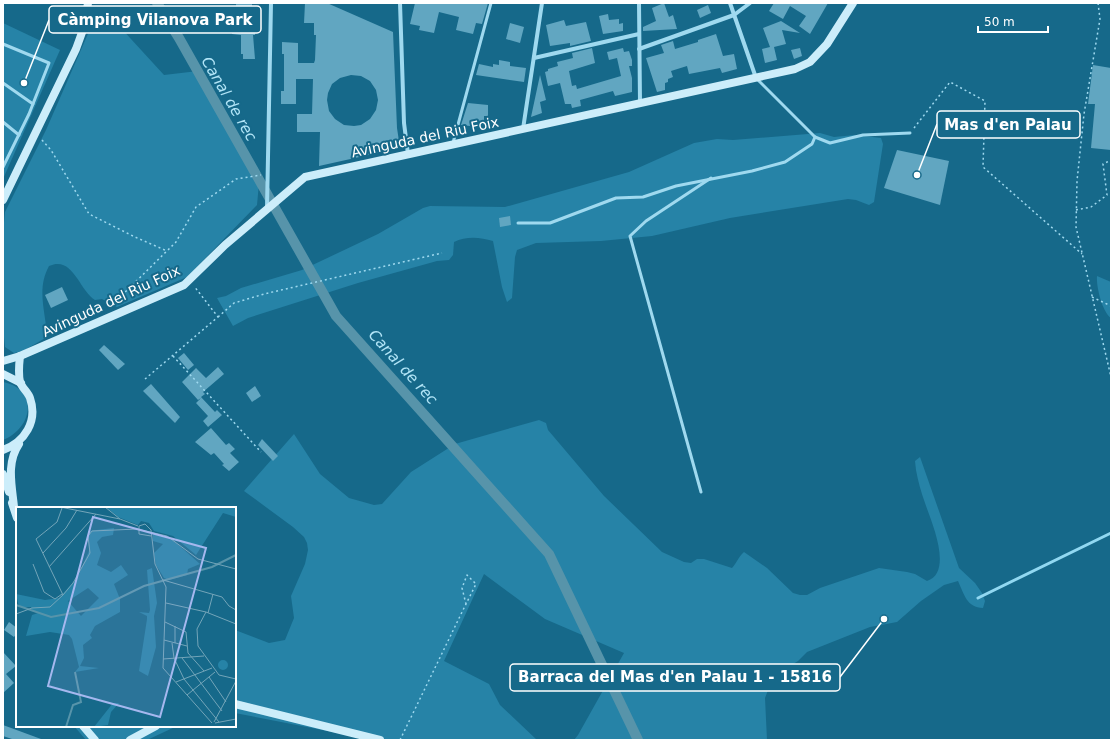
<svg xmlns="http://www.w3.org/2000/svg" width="1114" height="743" viewBox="0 0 1114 743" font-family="'DejaVu Sans',sans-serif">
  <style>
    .green { fill: #2683a7 }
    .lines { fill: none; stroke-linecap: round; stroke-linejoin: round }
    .stream { stroke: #91d8f1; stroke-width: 3 }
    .canal { stroke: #5794aa; stroke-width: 10 }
    .building { fill: #61a6c1; fill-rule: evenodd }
    .path { stroke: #9fd9ef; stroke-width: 1.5; stroke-dasharray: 2 3; stroke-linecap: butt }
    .lane { stroke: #9fd9ef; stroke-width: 3 }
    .street { stroke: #9fd9ef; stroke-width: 4 }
    .secondary { stroke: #ccedfa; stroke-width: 8 }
    .labels { text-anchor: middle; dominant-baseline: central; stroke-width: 4; stroke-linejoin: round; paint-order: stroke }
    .street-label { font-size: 14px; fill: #fff; stroke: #16698a }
    .water-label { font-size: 15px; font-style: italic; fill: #b2e5f7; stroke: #16698a }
    .inset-river { fill: none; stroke: #5794aa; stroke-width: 2 }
    .inset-road { fill: none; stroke: #73a5b9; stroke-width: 1 }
    .view { fill: #a5b8ef; fill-opacity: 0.15; stroke: #a5b8ef; stroke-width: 2 }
    .inset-edge { fill: none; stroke: #fff; stroke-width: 2 }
    .leader { fill: none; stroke: #fff; stroke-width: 1.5 }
    .callout-dot { fill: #fff; stroke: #16698a; stroke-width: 1.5 }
    .callout { fill: #16698a; stroke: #fff; stroke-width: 1.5 }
    .callout-label { font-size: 15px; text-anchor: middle; font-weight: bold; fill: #fff }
  </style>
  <rect width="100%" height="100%" fill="#16698a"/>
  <g class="green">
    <path d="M109 8 120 27 164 75 198 71 260 172 257 205 187 277 117 307 102 299 95 300C79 290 73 255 49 266 36 290 46 312 47 337L23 351 14 353 5 347 3 328V233L5 212 46 130 94 20 102 9Z"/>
    <polygon points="3,23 60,50 3,179"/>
    <path d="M820 133 834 137 855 135 881 138 883 144 874 202 869 205 856 200 848 199 730 218 652 236 601 241 536 243 517 250 515 257 512 298 507 302 502 287 493 241C480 237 466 236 454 242L453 255 449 260 437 261 358 283 248 318 233 326 217 298 226 296 241 288 302 270 378 234 423 208 430 206 505 207 629 172 694 143 717 139 733 140Z"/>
    <path d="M1097 276 1111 282V318C1102 312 1096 286 1097 276Z"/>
    <path d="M3 382C39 389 33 428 3 440Z"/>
    <path d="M539 420 546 423 548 430 604 496 662 552 684 562 691 563 697 559H704L732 568C737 563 738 557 744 552L767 568 793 593 800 595H807L820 588 879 568 907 572 915 574 927 581C954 572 931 521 925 503 921 492 918 481 916 470L915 461 920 457 959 568 975 583 982 593 985 601 983 608C967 608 964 594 958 581L944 585 921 601 897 622 870 627 807 652 798 661 780 672 770 685 765 698 767 740H574L578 735 624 653 545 619 484 574 444 661 489 684 500 705 537 740H374L235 713V630L269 643 285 640 294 618 291 596 305 564 308 550 307 543 304 537 293 527 244 491 294 434 320 474 349 498 374 505 382 504 411 472 455 444Z"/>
    <polygon points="74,726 177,726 147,740 86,740"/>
  </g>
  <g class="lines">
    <polyline class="stream" points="978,598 1111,533"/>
    <polyline class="canal" points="157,3 179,38 336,316 549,554 638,740"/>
  </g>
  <g class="building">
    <polygon points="236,3 252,3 252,21 256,21 256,29 255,35 253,35 255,59 243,59 243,54 241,54 241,35 232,34 232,19 236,19"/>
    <path d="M305 3H327L393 32 397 128 400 148 319 166 320 132H297V114H312L313 79H296V104H281V91H284V54H282V42L298 43V63H314L315 60 316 35H314V23H304ZM351 75 361 76 370 81 376 90 378 100 376 110 370 119 361 125 354 126 344 125 335 119 329 111 327 100 328 93 332 84 340 78Z"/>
    <polygon points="415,3 488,3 482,24 476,23 473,34 456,30 459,17 439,12 434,33 419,30 420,26 410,24"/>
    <polygon points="664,3 669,17 673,15 677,29 643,31 643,27 656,21 652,8"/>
    <polygon points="774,3 828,3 810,34 799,26 806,16 790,6 783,19 769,11"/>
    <polygon points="708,5 711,13 700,18 697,10"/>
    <polygon points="608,14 609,20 619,19 619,24 623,23 623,31 603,34 599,16"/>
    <polygon points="564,20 566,26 586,22 591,41 570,46 570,43 550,46 546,25"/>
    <polygon points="781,21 800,33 782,30 786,44 774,47 777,60 765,63 762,49 770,47 763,28"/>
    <polygon points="510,23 524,27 520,43 506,39"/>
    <polygon points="716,34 723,56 734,54 737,69 722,73 720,68 689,74 687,66 671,71 673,77 668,79 668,82 665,83 665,90 657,92 646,58 664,53 661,45 673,41 675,49 698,42 698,40"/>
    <polygon points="592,48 595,63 569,71 572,86 576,85 577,89 621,76 617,58 609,60 607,52 623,48 624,52 629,51 632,60 632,66 629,66 632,78 632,92 615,96 613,91 580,100 581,106 572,108 571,104 565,104 560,83 548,86 545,72 548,71 548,69 558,66 557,62 573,58 572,53"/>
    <polygon points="800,48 802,56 794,59 791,50"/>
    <polygon points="499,60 510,62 510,66 526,68 524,82 476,75 479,64 493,67 493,64 499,65"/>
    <polygon points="1093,65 1111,68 1111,150 1091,148 1095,104 1088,104"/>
    <polygon points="540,75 546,100 540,102 542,113 531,117"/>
    <polygon points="468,103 488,105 488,116 484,116 484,121 471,120 470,126 461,125"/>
    <polygon points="897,150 949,161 940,205 884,188"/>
    <polygon points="510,216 511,225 500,227 499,218"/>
    <polygon points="62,287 68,300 51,308 45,295"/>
    <polygon points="104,345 125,364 118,370 99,350"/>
    <polygon points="184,353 194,365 188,370 178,358"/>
    <polygon points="218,367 224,374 203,392 205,394 201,397 215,412 217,410 222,415 208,427 203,421 208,416 196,403 201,398 198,400 182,382 196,368 206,378"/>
    <polygon points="151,384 180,417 175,423 143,391"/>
    <polygon points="255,386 261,396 252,402 246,393"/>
    <polygon points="211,428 226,445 229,443 235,449 230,453 239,462 229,471 222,465 224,464 214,453 211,455 195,442"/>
    <polygon points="262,439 278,456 273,461 258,445"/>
    <polygon points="9,622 17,628 17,633 14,637 4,630"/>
    <polygon points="3,652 16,666 6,674 14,683 3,693"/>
    <polygon points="3,725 41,739 40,740 15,740 3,736"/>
  </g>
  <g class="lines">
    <g class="path">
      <polyline points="1098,3 1100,19 1084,114 1077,181 1076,227 1111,377"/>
      <polyline points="914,128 950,82 985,101 983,167 1082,254"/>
      <polyline points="42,140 51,150 89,214 135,237 167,251"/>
      <polyline points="1076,210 1091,207 1107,195 1103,164 1111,160"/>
      <polyline points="1092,297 1111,306"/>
      <polyline points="111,306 176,242 196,207 236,179 261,175"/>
      <polyline points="218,317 234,303 264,294 442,253"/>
      <polyline points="173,356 261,452"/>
      <polyline points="145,379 218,317 194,286"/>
      <polyline points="400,740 463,610 476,584 467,575 462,588 466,604"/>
    </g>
    <g class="lane">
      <polyline points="3,44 49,63 29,114 3,167"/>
      <polyline points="757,79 815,137 830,143 863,135 910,133"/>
      <polyline points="3,83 33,104"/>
      <polyline points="3,122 19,135"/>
      <polyline points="453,143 491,3"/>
      <polyline points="518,223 550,223 616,198 643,197 676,186 752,171 785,162 812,144 815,137"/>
      <polyline points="701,492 630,236 646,221 711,178"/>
    </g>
    <g class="street">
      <polyline points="400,3 404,123 408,154"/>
      <polyline points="639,3 640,103"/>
      <polyline points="730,3 756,78"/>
      <polyline points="639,49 734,15 750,3"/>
      <polyline points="534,58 639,34"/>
      <polyline points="523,129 542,3"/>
      <polyline points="267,208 271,3"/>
    </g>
    <g class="secondary">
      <polyline points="3,200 76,49 84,27 88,3"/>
      <polyline points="3,361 20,356 184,285 225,245 305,177 795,69 810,62 827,44 853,3"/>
      <polyline points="3,374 21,383"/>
      <path d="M3 450C25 442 38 421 30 398 28 392 22 388 20 382 18 373 19 365 20 356"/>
      <polyline points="3,474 9,492"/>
      <polyline points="12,503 17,518"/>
      <path d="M14 507C12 486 6 463 19 444"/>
      <polyline points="235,704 380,740"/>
      <polyline points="83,726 95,740"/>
      <polyline points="130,740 156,726"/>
    </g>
  </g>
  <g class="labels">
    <g class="street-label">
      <text transform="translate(425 137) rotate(-12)">Avinguda del Riu Foix</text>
      <text transform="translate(111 301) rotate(-25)">Avinguda del Riu Foix</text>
    </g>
    <g class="water-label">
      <text transform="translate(229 99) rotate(60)">Canal de rec</text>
      <text transform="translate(403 367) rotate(48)">Canal de rec</text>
    </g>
  </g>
  <g transform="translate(16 507)">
    <rect width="220" height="220" fill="#16698a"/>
    <path d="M90 0H220V10L207 6 180 48 157 29 138 24 133 16 125 14 122 18 102 10ZM98 21 97 28 86 30 81 35 85 46 81 58 95 65 105 58 112 68 98 77 104 92V105L79 119 74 128 76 131 67 138 68 151 64 159 83 161 59 165 63 160 56 132 53 128 34 125 10 129 16 108 22 106 16 104 15 100H3L0 87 29 93 43 91 61 71 73 44 72 24ZM72 81 83 91 65 109 52 94ZM137 27 157 33 184 57 172 62 171 68 153 73 148 71 140 58 138 46 147 37 137 34ZM136 61 141 96 138 109 140 140 132 169 123 164 131 112V109L123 105 133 106 134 103 131 63ZM202 158a5 5 0 1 1 10 0a5 5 0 1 1-10 0ZM97 196H103L95 205 92 218 78 220Z" fill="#2683a7" fill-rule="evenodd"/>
    <path class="inset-river" d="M0 98 35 110 83 101 128 79 196 60 220 48M50 220 57 198 65 195 59 165"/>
    <path class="inset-road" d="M44 0 104 12M89 0 104 12 122 19M46 1 41 15 20 32 47 88M135 29 123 27V19L129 17 135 23 139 57 150 80 147 161 196 216M27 46 50 21 61 3M17 57 28 85 39 92 46 87M33 60 80 7M147 73 206 90 213 99 220 103M150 96 190 105 220 117M190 105 181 122 182 139 203 168 220 172M192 106 197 87M0 107 16 101 34 100 47 88 57 76 74 46 72 29 76 24 121 22 151 29 182 52 220 62M149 115 170 125 172 146 188 164M148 133 171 139M156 136 158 151 168 172 203 215M159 136V119M166 151 206 204M147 152 188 149M193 170 210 195M160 175 196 161M171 188 199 165M198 215 220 174M199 216 220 212"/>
    <path class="view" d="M77 10 190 41 144 210 32 179Z"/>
    <rect width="220" height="220" class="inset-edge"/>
  </g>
  <path class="leader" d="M24 83L49 20M917 175L937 124M884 619L840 677"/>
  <g class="callout-dot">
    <circle cx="24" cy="83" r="4"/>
    <circle cx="917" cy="175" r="4"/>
    <circle cx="884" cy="619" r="4"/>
  </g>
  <g class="callout">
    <rect x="49" y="6" width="212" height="27" rx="4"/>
    <rect x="937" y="111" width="143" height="27" rx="4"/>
    <rect x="510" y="664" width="330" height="27" rx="4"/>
  </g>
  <g class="callout-label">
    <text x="155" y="25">Càmping Vilanova Park</text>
    <text x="1008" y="130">Mas d'en Palau</text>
    <text x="675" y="682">Barraca del Mas d'en Palau 1 - 15816</text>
  </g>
  <rect width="1114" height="743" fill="none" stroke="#ffffff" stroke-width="8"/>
  <path d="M978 26v6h70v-6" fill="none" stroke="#ffffff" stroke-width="2"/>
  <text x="984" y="26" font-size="12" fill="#ffffff" stroke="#16698a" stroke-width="3" paint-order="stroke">50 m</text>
</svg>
